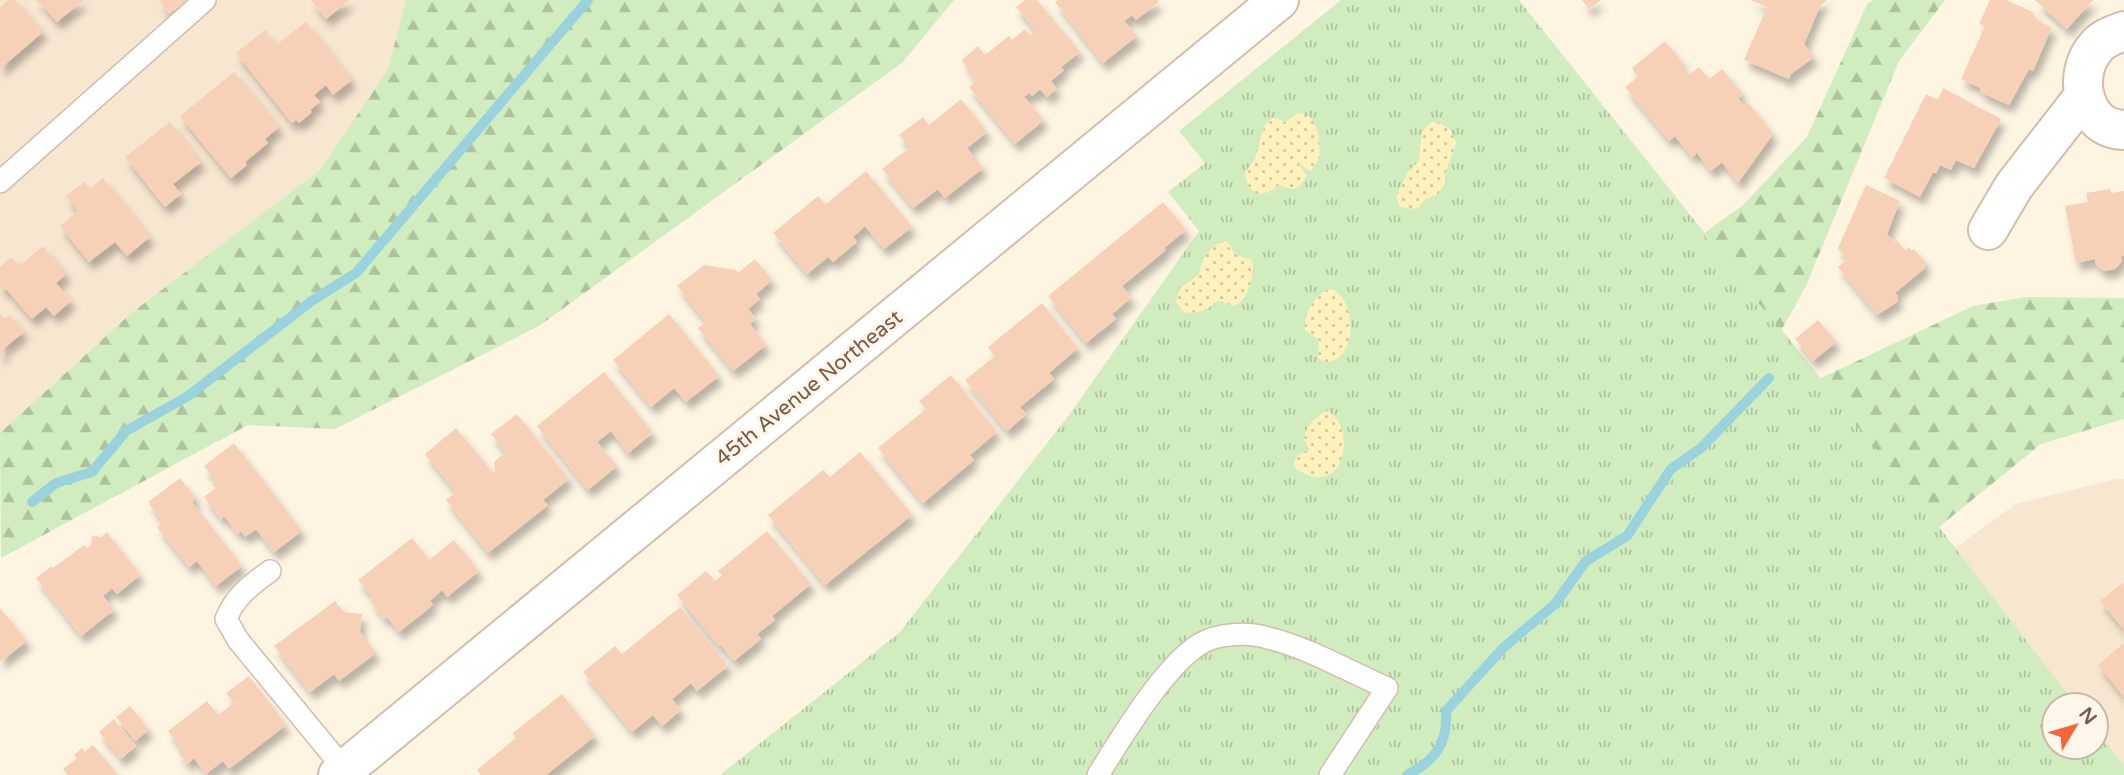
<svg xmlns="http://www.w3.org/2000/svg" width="2124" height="775" viewBox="0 0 2124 775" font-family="'Varela Round',sans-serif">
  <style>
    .residential { fill: #f7e6d0 }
    .grass { fill: url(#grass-tufts) }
    .forest { fill: url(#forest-firs) }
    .sand { fill: url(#sand-dots) }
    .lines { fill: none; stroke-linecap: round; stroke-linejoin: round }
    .stream { stroke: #9ad2dd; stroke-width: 10 }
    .building { fill: #f7d1b7; filter: url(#shadow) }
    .service-casing { stroke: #d3bdaa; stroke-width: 24 }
    .minor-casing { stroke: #d3bdaa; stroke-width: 42 }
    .service { stroke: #fff; stroke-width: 21 }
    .minor { stroke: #fff; stroke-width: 38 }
    .labels { text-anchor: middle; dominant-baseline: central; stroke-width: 7; stroke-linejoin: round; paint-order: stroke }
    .street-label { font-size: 21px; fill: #795946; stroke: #fff7eb }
  </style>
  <defs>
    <pattern id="grass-tufts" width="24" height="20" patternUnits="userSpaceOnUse" patternTransform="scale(1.75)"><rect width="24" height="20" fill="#d1edbf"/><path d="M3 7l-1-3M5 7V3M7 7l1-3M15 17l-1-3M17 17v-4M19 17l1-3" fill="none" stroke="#aec39d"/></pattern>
    <pattern id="forest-firs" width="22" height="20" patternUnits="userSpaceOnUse" patternTransform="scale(1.75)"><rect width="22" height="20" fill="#d1edbf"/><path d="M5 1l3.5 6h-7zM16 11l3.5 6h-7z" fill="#aec39d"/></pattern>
    <pattern id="sand-dots" width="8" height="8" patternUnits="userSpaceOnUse" patternTransform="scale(1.75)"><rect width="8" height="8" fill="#fff1bc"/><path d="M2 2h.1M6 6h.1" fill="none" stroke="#d3c69b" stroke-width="1.8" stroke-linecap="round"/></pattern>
    <filter id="shadow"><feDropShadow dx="4.5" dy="8" stdDeviation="3.5" flood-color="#0004"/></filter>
  </defs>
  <rect width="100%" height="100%" fill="#fef4e2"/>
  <g class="residential">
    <polygon points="0,0 406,0 388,69 321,169 130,314 0,433"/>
    <polygon points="2117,479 2124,479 2124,766 2096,730 2096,705 2076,705 1955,548 2016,504"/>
  </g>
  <polygon class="grass" points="1341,0 1519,0 1939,527 2076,705 2054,705 2054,747 2096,747 2096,730 2124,766 2124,775 720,775 900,632 1069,415 1199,231 1168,192 1205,163 1179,131"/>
  <g class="forest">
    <polygon points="406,0 954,0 903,62 539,326 335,429 248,425 1,558 0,433 130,314 321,169 388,69"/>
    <polygon points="1873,0 1945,0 1899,61 1806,286 1781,331 1703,234 1743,205 1807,137 1867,4"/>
    <polygon points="2026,297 2124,298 2124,419 2041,444 1939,527 1819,379 1973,306"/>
  </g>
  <g class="sand">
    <path d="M1298 113C1319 113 1321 143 1319 159L1311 171 1297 163 1307 176 1299 187 1291 189 1279 185 1270 192 1257 194 1248 186 1245 174C1247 168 1252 165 1255 159 1260 147 1260 125 1273 118L1281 120 1284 123Z"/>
    <polygon points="1432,122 1439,123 1450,129 1456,143 1445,174 1445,184 1438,194 1426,199 1418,209 1400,207 1396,196 1408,172 1419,161 1422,132 1426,127"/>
    <path d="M1227 241 1236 255 1252 260C1256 271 1248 302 1235 305 1229 306 1224 302 1219 300 1209 309 1198 315 1184 312L1176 302 1180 288 1199 275C1200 261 1212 242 1227 241Z"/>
    <path d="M1331 289C1358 299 1358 363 1325 362L1318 358 1319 340 1305 330C1303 316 1316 291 1331 289Z"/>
    <path d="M1327 411C1356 423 1349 502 1296 469L1294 462 1298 455 1310 450 1304 440C1305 427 1315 416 1327 411Z"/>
  </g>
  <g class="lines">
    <g class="stream">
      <polyline points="32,502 56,483 92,472 126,431 188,396 313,300 356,273 588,0"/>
      <path d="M1407 775C1436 760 1448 743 1446 711L1503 648 1555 604 1586 561 1627 536 1671 469 1701 448 1769 378"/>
    </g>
  </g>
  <g class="building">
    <polygon points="8,0 15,0 43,32 0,69 0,7"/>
    <polygon points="36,0 84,0 57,22 41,3 39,4"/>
    <polygon points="159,0 188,0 169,14"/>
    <polygon points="311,0 350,0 326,19"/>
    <polygon points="1025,0 1037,0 1080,52 1061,67 1064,70 1051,81 1057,89 1047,97 1040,89 1032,96 1029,93 1024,97 1044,120 1015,144 969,87 976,81 962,60 978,46 985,55 1009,36 1012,40 1025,29 1030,35 1036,31 1016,7"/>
    <polygon points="1058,0 1157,0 1159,2 1136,20 1132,15 1124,21 1137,36 1103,63 1055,2"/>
    <polygon points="1582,0 1601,0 1589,9"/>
    <polygon points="1750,0 1827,0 1820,6 1804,44 1814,57 1791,74 1789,79 1744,60 1767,7"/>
    <polygon points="1990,0 2006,0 2033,12 2036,20 2052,27 2033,71 2029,69 2009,105 1980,92 1981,88 1961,79 1985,26 1979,24"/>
    <polygon points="2035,0 2093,0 2067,29"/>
    <polygon points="306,22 352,80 333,95 326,85 314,95 320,102 310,110 312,112 299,123 296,120 292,123 236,53 265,30 276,45"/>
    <polygon points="1665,41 1683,63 1681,65 1689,75 1699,67 1709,79 1722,69 1743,94 1738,98 1744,106 1748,102 1773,134 1738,183 1722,162 1711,171 1697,153 1692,157 1675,136 1669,141 1625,87 1638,77 1632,68"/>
    <polygon points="234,72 279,127 265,139 268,143 245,162 247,165 231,178 180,116"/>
    <polygon points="1943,88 2001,119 1974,168 1956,160 1951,170 1940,165 1936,173 1933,172 1920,197 1884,178 1926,94 1938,100"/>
    <polygon points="961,99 987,132 967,148 983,168 945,198 938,189 913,208 882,169 909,148 899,135 923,117 929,125"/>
    <polygon points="170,122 201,162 173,184 181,194 165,207 125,157"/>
    <polygon points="866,171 912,227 884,249 865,226 853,237 857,242 833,262 828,257 807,274 773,233 818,196 826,204"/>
    <polygon points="103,178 150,237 127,256 115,242 89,262 60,226 78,211 66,196 84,182 90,189"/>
    <polygon points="1866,185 1900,201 1887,234 1894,242 1897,240 1905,251 1909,247 1911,251 1914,249 1926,263 1924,265 1925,268 1895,293 1898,296 1897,302 1877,315 1838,267 1847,259 1838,248"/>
    <polygon points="2110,189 2111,193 2124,191 2124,255 2121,256 2122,261 2115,269 2104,271 2096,265 2095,259 2076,263 2065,206 2088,202 2086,193"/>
    <polygon points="1163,202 1186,230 1164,248 1166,250 1122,286 1131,298 1112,314 1116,319 1086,343 1048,296"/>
    <polygon points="43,246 66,274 56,283 71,301 54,316 46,307 32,319 6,289 4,290 0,286 0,267 11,257 19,266"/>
    <polygon points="755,259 772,280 756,294 760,299 748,309 756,319 750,324 766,345 733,371 698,328 706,322 677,286 704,265 736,270 738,273"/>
    <polygon points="1042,303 1078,348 1049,373 1054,379 1020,407 1027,414 1007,431 965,380 995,356 988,347"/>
    <polygon points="0,314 5,319 10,315 24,332 3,349 5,353 0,357"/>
    <polygon points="669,314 719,376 686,402 674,388 651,407 613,360"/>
    <polygon points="1818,320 1836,342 1813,361 1795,339"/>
    <polygon points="604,372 653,433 628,453 611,431 597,442 617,466 588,490 537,426"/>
    <polygon points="951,375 997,432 970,455 974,460 923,503 878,448 926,409 919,401"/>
    <polygon points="517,414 569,479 543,500 548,505 488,553 446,500 456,492 425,454 456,428 493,473 495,472 494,462 502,455 509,457 491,434"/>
    <polygon points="234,443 302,531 274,552 256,529 245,537 241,531 238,534 224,516 221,519 204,497 216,488 212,484 216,481 204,466"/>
    <polygon points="860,452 912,515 825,585 768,515 823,470 830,477"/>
    <polygon points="180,478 196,498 192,502 242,566 216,586 197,561 189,567 157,527 163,522 148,502"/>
    <polygon points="767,531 811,584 772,616 775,620 757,634 761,639 734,661 721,645 719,646 677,595 706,571 715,581 722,575 718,571"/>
    <polygon points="107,532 140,575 117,594 112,588 103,596 114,610 81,636 36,578 52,566 53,568 84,545 87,548 91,545 92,536 101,537"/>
    <polygon points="412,538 429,560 454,540 479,571 447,597 442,590 430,601 433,605 399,632 387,617 384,619 370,600 373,598 358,580"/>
    <polygon points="2124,582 2124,630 2100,601"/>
    <polygon points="335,601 344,612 362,614 360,632 376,653 339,681 334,674 310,692 274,646"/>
    <polygon points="680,607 728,666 697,691 691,683 672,699 681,710 662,726 653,715 632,732 583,672 615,646 622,654"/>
    <polygon points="0,608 27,641 0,662"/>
    <polygon points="2124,643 2124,697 2098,665"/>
    <polygon points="249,676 286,725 229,769 223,761 206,774 194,758 187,764 179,753 182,750 168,731 207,701 218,715 234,703 226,693"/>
    <polygon points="562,694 595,736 546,775 481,775 477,770 516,738 513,733"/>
    <polygon points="130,706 149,730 135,741 116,717"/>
    <polygon points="114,719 136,746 121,759 99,732"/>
    <polygon points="93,745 118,775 68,775 63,769 77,758 74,755 82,748 84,752"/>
  </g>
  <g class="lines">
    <g class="service-casing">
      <g id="service">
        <polyline points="0,182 205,0"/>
        <path d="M270 571C251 585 235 596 226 619L238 640 345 770"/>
        <path d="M1098 775C1121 738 1164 666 1200 644 1218 633 1248 632 1268 638 1309 648 1348 671 1387 688L1330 775"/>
      </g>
    </g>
    <g class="minor-casing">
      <g id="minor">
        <path d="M2124 31C2114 35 2103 38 2096 47 2071 75 2083 129 2124 130"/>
        <polyline points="1988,230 2014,186 2084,96"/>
        <polyline points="338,775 1279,0"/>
      </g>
    </g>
    <use href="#service" class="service"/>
    <use href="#minor" class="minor"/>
  </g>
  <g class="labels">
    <g class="street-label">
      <text transform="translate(809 388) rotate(-39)">45th Avenue Northeast</text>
    </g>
  </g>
  <g transform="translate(2075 726) rotate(52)"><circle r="33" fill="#fff7eb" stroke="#c9b8a9" stroke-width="2"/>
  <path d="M0-5L12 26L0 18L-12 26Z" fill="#f5663b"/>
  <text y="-10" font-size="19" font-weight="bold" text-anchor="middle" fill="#795946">N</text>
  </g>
</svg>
